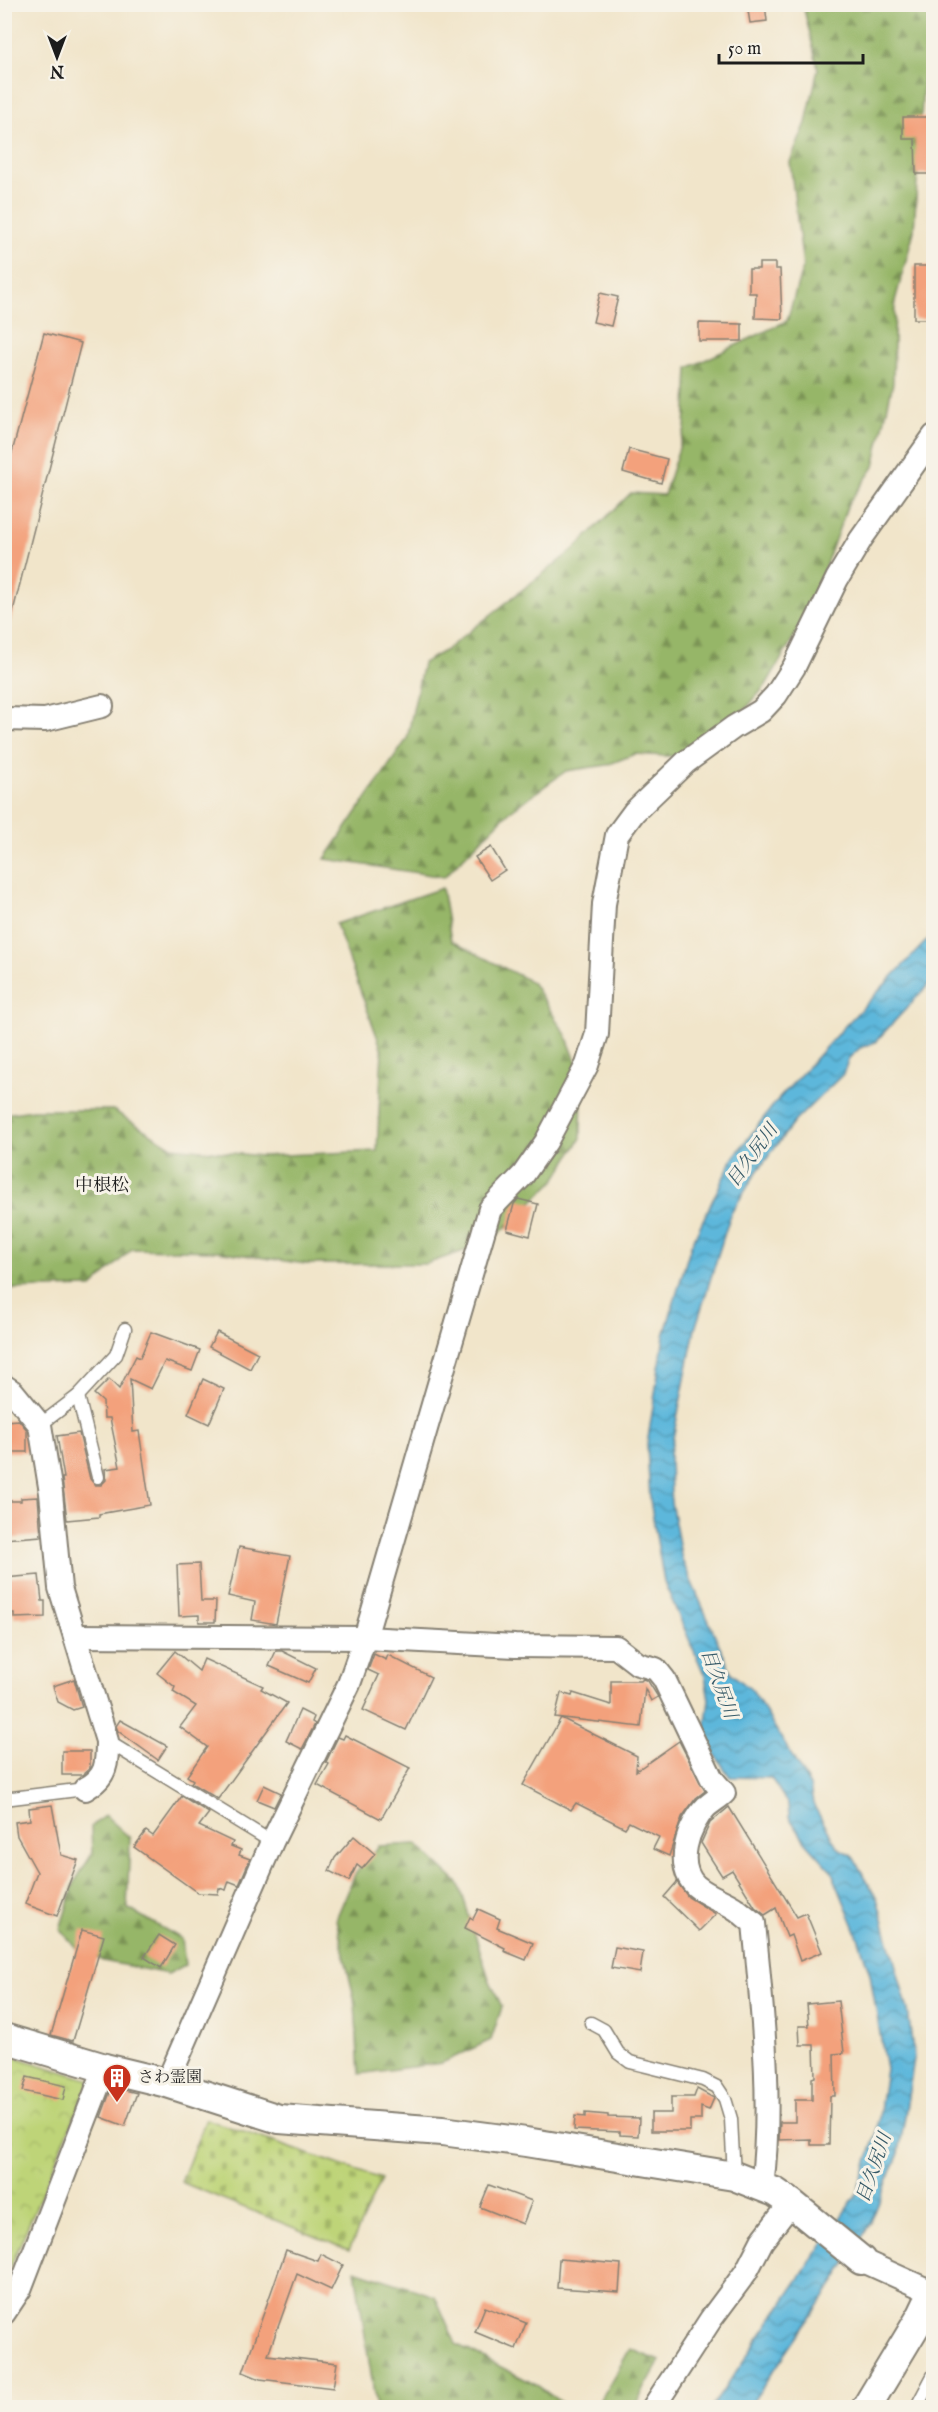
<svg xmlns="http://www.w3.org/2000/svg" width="938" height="2412" viewBox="0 0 938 2412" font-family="'IM FELL English','Noto Serif JP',serif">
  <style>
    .forest { fill: url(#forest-firs); stroke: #596942; stroke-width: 1.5 }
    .cemetery { fill: url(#cemetery-stones); stroke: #6d784a; stroke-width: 1.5 }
    .park { fill: url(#park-crowns); stroke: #6d784a; stroke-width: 1.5 }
    .water { fill: url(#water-waves); stroke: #3c6a7c; stroke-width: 1.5 }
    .building { fill: #f3a17c }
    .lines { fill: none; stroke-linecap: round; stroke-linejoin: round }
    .service-casing { stroke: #868073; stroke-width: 15 }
    .minor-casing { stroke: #868073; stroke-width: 26 }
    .tertiary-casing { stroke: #868073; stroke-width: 32 }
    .service { stroke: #fff; stroke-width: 12 }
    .minor { stroke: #fff; stroke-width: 22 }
    .tertiary { stroke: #fff; stroke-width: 28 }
    .labels { text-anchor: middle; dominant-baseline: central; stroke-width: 6; stroke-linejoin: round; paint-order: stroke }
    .poi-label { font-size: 16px; fill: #1c1c1c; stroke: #f7f3e8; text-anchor: start }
    .water-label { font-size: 18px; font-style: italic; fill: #365a68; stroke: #f7f3e8 }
    .neighbourhood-label { font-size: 18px; fill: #1c1c1c; stroke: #f7f3e8 }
  </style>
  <defs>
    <pattern id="forest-firs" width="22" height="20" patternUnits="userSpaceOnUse" patternTransform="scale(1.5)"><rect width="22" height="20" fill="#96b668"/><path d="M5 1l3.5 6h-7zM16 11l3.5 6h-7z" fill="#7a9355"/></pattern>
    <pattern id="cemetery-stones" width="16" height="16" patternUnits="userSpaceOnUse" patternTransform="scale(1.5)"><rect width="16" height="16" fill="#bed478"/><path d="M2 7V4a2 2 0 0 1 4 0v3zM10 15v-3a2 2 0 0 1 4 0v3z" fill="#a3b567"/></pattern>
    <pattern id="park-crowns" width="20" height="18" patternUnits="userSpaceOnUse" patternTransform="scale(1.5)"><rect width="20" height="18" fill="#bed478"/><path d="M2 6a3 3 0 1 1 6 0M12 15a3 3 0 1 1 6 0" fill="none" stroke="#a3b567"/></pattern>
    <pattern id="water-waves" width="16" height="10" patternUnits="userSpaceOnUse" patternTransform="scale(1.5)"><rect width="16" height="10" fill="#5db7db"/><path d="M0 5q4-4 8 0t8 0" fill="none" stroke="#4c94b1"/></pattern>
  </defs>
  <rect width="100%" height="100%" fill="#f7f3e8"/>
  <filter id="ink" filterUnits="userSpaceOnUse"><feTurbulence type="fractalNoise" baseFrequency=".0167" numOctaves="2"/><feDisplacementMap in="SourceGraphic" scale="12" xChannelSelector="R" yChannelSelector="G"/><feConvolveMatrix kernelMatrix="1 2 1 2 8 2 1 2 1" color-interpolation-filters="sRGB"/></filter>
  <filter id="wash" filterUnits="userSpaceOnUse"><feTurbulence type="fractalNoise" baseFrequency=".008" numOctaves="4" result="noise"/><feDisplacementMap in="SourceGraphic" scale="24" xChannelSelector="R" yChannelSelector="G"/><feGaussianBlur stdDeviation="1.35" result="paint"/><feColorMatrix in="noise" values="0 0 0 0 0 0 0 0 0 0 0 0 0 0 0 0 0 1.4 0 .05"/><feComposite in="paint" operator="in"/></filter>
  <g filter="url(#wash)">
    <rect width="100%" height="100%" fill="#f1e5ca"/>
    <g class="forest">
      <polygon points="803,5 933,5 933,39 923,84 914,231 895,301 893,383 874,467 848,504 809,611 766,685 728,730 681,757 635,754 607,765 566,771 509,812 444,877 325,859 407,739 423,663 446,650 574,549 631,493 664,495 685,429 688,368 787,321 803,266 790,162 806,123 818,69"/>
      <polygon points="442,888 451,941 532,982 566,1035 582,1077 581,1138 555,1180 490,1242 426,1264 306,1264 217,1251 132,1249 92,1287 5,1289 5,1114 33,1110 113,1110 172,1147 261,1156 377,1151 382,1050 336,924"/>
      <polygon points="105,1815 130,1838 127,1908 182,1939 185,1965 168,1974 103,1961 77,1949 60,1929 75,1881 92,1854 91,1827"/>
      <polygon points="416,1844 459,1884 489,1979 502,2007 491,2040 442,2063 359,2074 355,2002 336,1919 356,1872 379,1846"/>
      <polygon points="355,2270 435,2296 456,2344 538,2386 567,2407 376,2407"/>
      <polygon points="630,2349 660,2361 634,2407 591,2407 600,2401"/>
    </g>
    <polygon class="cemetery" points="206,2119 381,2179 349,2250 181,2182"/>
    <polygon class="park" points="5,2054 90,2080 5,2280"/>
    <polygon class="water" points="933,934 933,980 875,1042 860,1048 849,1058 843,1074 794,1122 756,1173 731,1213 695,1329 670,1453 671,1502 682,1560 732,1674 753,1691 810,1786 813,1804 838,1848 852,1855 877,1898 908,2010 914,2059 899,2153 870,2224 836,2280 749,2407 712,2407 856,2195 877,2131 886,2069 870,1974 856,1931 831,1870 805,1841 789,1817 788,1804 771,1778 730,1777 704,1738 709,1699 705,1676 664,1582 650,1500 647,1445 664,1336 691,1245 733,1158 775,1103 843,1028"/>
    <g id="blocks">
      <g class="building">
        <polygon points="747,4 765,4 767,21 750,23"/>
        <polygon points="903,117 933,117 933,135 931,135 931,174 916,174 915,139 903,139"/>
        <polygon points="759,263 775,263 775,269 780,269 782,319 755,318 756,293 749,293 749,269 759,269"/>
        <rect x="914" y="266" width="19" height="53"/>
        <polygon points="600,293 618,297 611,326 593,322"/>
        <polygon points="699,323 742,324 742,341 699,341"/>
        <polygon points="44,333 81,343 10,623 4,623 4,482"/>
        <polygon points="629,449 667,459 661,483 623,472"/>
        <polygon points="491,847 505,870 490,880 475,857"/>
        <polygon points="518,1199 538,1204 530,1236 507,1230 514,1204"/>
        <polygon points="151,1332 200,1350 192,1371 165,1361 151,1389 130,1379 133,1432 139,1431 150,1505 99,1514 99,1517 67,1520 62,1478 64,1478 57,1436 79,1433 90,1479 95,1485 101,1485 106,1480 105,1469 120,1467 110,1418 104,1418 103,1402 94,1394 109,1379 119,1389 136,1356 140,1358"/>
        <polygon points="217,1332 258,1353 250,1369 209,1347"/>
        <polygon points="203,1379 224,1389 209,1424 188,1414"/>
        <polygon points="19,1420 27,1430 27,1452 4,1452 4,1421"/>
        <polygon points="38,1497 41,1536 4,1539 4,1501 21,1501 21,1498"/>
        <polygon points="239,1547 290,1556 276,1624 252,1620 255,1602 228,1596"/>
        <polygon points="199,1564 201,1601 216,1601 215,1622 199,1622 199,1615 179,1616 177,1565"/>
        <polygon points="39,1575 42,1601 45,1601 45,1617 14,1618 14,1613 4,1613 4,1578"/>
        <polygon points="175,1651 199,1671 204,1659 263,1686 261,1689 287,1703 218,1799 191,1783 193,1780 187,1776 207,1747 180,1727 196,1706 173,1692 175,1687 157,1673"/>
        <polygon points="276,1651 282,1651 316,1668 308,1683 269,1666"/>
        <polygon points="374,1654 386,1660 388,1655 431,1677 406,1730 363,1710 379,1675 368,1670"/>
        <polygon points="74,1679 82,1707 73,1710 58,1702 53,1686"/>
        <polygon points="643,1679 648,1681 658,1697 651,1701 645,1689 641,1727 555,1717 561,1693 572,1696 573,1693 611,1705 611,1681 641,1681"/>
        <polygon points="300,1710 314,1717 312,1722 315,1724 302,1749 286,1741"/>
        <polygon points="561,1718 637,1756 636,1771 679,1741 705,1791 696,1798 682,1817 669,1856 653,1849 659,1837 629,1822 625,1828 576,1803 571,1810 523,1785"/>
        <polygon points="120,1720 167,1746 158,1760 118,1731 116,1726"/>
        <polygon points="345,1735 410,1768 381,1819 317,1785 329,1764 326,1762 338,1737 343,1739"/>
        <polygon points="62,1751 90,1751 90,1768 82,1775 62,1775"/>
        <polygon points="264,1785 281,1793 274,1807 257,1800"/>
        <polygon points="182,1796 209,1813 199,1826 233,1842 231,1846 241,1850 239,1855 250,1859 239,1885 229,1881 226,1890 219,1888 218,1894 198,1893 134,1847 146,1831 153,1836"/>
        <polygon points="52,1805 61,1855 78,1860 57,1916 25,1904 37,1872 17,1836 15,1822 30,1820 29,1808"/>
        <polygon points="729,1807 797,1917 806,1913 822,1952 800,1961 791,1935 787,1937 776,1908 765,1915 755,1907 732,1870 722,1876 701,1843 710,1823"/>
        <polygon points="354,1836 375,1854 362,1869 357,1865 349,1881 329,1871 335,1858"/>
        <polygon points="677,1882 688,1897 716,1914 699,1931 664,1897"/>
        <polygon points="478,1909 500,1919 497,1928 533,1943 526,1960 504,1951 505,1948 465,1928 470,1917 473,1919"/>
        <polygon points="82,1930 104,1936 73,2041 51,2035"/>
        <polygon points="159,1935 175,1945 161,1968 144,1957"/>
        <polygon points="615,1947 643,1952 640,1973 611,1968"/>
        <polygon points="838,2001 844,2053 834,2054 835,2096 830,2096 829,2145 811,2145 811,2139 779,2140 780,2122 795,2122 795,2100 812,2100 812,2078 815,2077 814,2045 800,2045 799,2026 809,2026 807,2004"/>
        <polygon points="27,2077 66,2086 63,2100 23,2091"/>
        <polygon points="112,2087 137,2093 125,2126 101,2117"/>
        <polygon points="697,2089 714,2098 709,2110 701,2107 701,2120 690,2120 690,2131 651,2131 651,2113 671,2113 671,2097 694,2097"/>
        <polygon points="585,2113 608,2115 608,2117 639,2118 638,2136 620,2135 620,2132 574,2130 575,2116 585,2117"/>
        <polygon points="489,2185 532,2201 523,2224 480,2207"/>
        <polygon points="286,2250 318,2261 321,2254 343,2265 331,2290 297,2274 268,2355 337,2363 333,2388 260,2379 243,2372"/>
        <polygon points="559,2259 621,2264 619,2292 557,2288"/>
        <polygon points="485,2307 526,2323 516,2349 475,2332"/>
      </g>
    </g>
  </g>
  <g filter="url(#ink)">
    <use href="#blocks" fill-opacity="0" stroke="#868073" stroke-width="1.5"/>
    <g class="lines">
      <g class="service-casing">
        <g id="service">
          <polyline points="78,1396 98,1477"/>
          <polyline points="40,1425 78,1396 116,1355 125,1329"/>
          <polyline points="107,1741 272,1842"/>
          <polyline points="4,1799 85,1789"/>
          <polyline points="591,2023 604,2030 618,2053 630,2062 703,2080 717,2087 725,2099 731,2119 734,2176"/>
          <polyline points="916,2408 934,2374"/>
        </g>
      </g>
      <g class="minor-casing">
        <g id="minor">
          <polyline points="4,719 45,720 102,706"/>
          <path d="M4 1386 13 1392 40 1425 51 1493 60 1588 107 1741C107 1764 107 1777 85 1789"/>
          <path d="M75 1636 365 1638 515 1646 616 1647 638 1664 656 1669 664 1679 712 1779 724 1793C718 1798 712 1802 706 1807 688 1825 674 1866 696 1886 709 1897 723 1900 736 1909 742 1913 748 1919 754 1923 762 2010 773 2100 762 2187"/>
          <polyline points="167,2083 272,1842 349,1684 365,1638 490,1209 523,1175 546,1142 587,1065 597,1034 604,904 617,835 634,812 686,762 734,727 761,711 776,695 794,667 837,579 861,539 934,436"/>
          <polyline points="861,2260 934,2293"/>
          <polyline points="4,2313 20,2289 105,2068"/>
          <polyline points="653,2408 711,2319 746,2272 762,2241 791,2203"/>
        </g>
      </g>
      <g class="tertiary-casing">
        <g id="tertiary">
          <polyline points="4,2038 105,2068 167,2083 279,2119 442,2131 526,2142 734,2176 775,2192 791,2203 861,2260"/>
          <polyline points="866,2408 922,2315 934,2290"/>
        </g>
      </g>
      <use href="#service" class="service"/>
      <use href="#minor" class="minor"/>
      <use href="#tertiary" class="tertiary"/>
    </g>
  </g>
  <defs>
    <g id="building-pin" transform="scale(1.5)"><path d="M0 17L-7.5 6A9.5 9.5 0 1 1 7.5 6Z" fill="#c8321e" stroke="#f7f3e8"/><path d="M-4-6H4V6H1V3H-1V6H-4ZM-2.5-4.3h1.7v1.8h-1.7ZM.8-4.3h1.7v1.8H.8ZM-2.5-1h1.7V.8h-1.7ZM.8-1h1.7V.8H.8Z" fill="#fff"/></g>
  </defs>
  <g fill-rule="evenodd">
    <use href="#building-pin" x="117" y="2078"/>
  </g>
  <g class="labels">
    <g class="poi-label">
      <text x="138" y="2078">さわ霊園</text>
    </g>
    <g class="water-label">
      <text transform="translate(753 1156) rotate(-54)">目久尻川</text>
      <text transform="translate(718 1684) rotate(70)">目久尻川</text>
      <text transform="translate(875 2168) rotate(-71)">目久尻川</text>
    </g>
    <g class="neighbourhood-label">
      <text x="102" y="1186">中根松</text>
    </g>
  </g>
  <rect width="938" height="2412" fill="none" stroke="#f7f3e8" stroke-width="24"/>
  <g transform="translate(57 57) rotate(180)" stroke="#f7f3e8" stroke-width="4.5" paint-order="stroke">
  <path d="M0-4.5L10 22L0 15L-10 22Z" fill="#1c1c1c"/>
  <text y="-9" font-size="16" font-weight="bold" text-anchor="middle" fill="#1c1c1c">N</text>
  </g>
  <path d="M719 54v9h144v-9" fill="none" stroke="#1c1c1c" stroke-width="3"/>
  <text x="728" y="54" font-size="18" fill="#1c1c1c" stroke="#f7f3e8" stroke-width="4.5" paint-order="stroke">50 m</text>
</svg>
